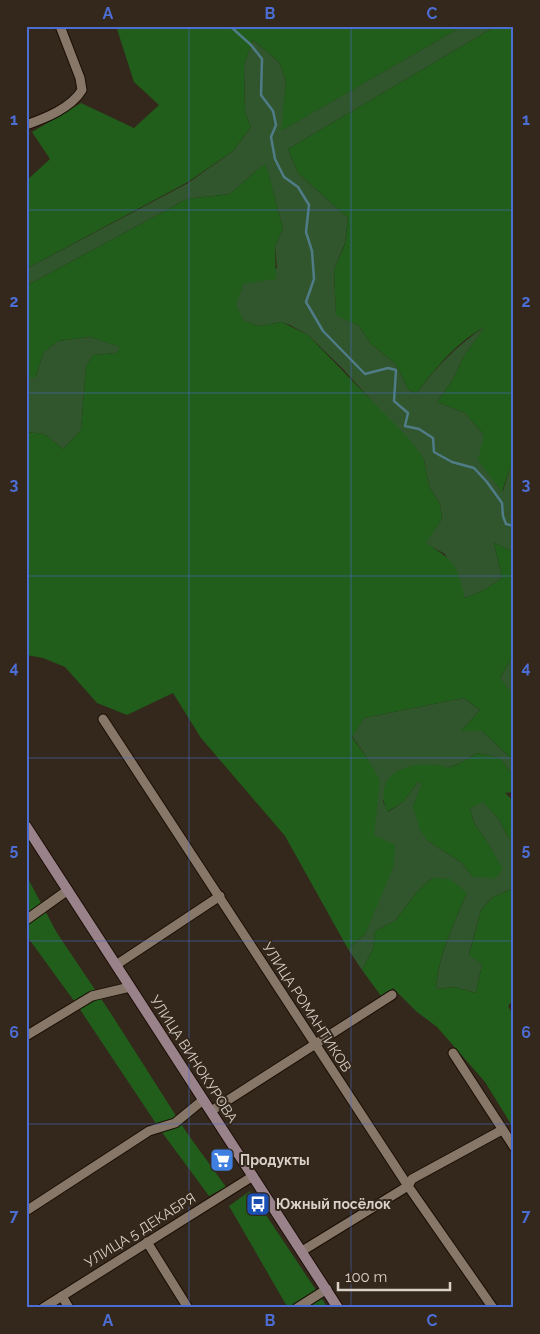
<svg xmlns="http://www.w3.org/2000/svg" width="540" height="1334" viewBox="0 0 540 1334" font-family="Raleway,sans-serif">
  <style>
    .green { fill: #31552d }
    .forest { fill: #215d1b }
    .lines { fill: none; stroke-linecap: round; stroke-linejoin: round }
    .stream { stroke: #4f7c86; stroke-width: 2.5 }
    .minor-casing { stroke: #1b0f05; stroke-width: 11 }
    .secondary-casing { stroke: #1b0f05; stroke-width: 12 }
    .minor { stroke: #867769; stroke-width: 9 }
    .secondary { stroke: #99828a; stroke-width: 10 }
    .grid { fill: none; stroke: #4c6ed4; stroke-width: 1; stroke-opacity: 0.55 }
    .labels { text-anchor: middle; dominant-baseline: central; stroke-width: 4; stroke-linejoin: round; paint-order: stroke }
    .street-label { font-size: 14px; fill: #d9d0c8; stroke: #34271b }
    .poi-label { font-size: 14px; font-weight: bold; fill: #d9d0c8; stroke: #34271b; text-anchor: start }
    .neatline { fill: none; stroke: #4c6ed4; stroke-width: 2 }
    .grid-label { font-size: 16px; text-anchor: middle; font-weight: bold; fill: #4c6ed4 }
  </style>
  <rect width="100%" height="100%" fill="#34271b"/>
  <g class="green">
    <path d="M463 26H496L288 149 298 173 348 218 345 243 334 270 336 314 359 326 371 344 396 364 408 389 416 394C436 367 458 344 486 326L464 356 452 381 437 402 465 413 484 435 503 491 510 468 514 471V552L494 543 502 578 484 590 465 598 445 554 425 543 442 519 440 504 429 486 424 459 343 369 308 335 290 325 282 322 260 326 244 321 235 305 243 284 277 268 275 246 283 229 266 165 257 170 230 194 187 199 26 286V269L188 183 233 151 251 127 245 112 244 65 253 40 279 62 286 81 282 130Z"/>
    <polygon points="90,337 121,347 117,353 93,355 86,366 81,430 63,449 44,434 26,432 26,377 36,377 43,353 58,341"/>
    <polygon points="514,654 514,709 500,678"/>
    <path d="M464 698 480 710 461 731H482L514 761V777L500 758 477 753 463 762 447 768 435 765 383 801 388 812 403 802 418 782 423 784 413 806 428 841 462 863 472 876 492 851 486 840 474 823 470 808 483 801 498 818 507 835 514 843 512 889 493 897 481 910 469 954 482 964 476 993 455 987 436 989C438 956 454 924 467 893L432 878 416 893 395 921 375 931 373 949 362 970 348 949 365 934 378 901 367 758 352 736 364 718Z"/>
  </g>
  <g class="forest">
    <polygon points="116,26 463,26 281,131 286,81 279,62 253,40 244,65 245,112 251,127 233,151 188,182 26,269 26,181 50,159 32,132 81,103 134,128 159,105 134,82"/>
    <path d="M496 26H514V471L510 468 502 492 478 460 484 435 465 413 437 402 452 381 464 356 485 327C456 342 435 369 416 394L408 389 396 364 371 344 359 326 336 315 334 270 345 244 348 218 298 173 288 149Z"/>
    <path d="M266 164 283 229 275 246 276 279 243 284 236 305 244 321 260 326 282 322 308 335 410 440 424 459 429 486 440 504 442 519 426 543C455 561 457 565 465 598L484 590 502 578 494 543 514 552V654L500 678 512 694 514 761 482 731H461L480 710 464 698 364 718 352 737 367 758 380 780 374 835 395 845 393 868 365 934 348 949 285 836 201 738 173 693 127 715 97 703 65 667 43 658 26 655V432L44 434 63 449 81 430 86 366 93 355 117 353 120 347 90 337 58 341 43 353 36 377H26V286L187 199 230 194 257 170Z"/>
    <path d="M477 753 500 758 514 777V792L505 793 514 801V843L507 835 498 818 483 802 470 808 474 823 486 840 503 869 494 879 472 876 462 863 428 841 420 830 413 806 422 784 418 782 403 802 387 812C373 776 403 762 435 765 440 765 445 768 450 767 460 764 468 759 477 753Z"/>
    <path d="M514 866V999L508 1006 514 1016V1129L485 1082 437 1027 417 1012 393 988 381 996 362 970 373 949 375 931 395 921 416 893 432 878 450 879 467 893C454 924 438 955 436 989L455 987 476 993 482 964 469 955 481 910 493 897 512 889V867Z"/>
    <polygon points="26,875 57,933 110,1012 187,1133 226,1187 209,1196 161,1131 77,1005 26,935"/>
    <polygon points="250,1191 328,1308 289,1308 285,1303 229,1206"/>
  </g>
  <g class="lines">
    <polyline class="stream" points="230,26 251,45 262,59 261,95 273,111 276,125 271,137 275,159 284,177 298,187 309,205 306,232 312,251 314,279 306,302 323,331 365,374 388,368 396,370 394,401 408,413 405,426 419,429 433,438 434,452 452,462 474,468 487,482 502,503 503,516 506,524 514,526"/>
    <g class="minor-casing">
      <g id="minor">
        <path d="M26 125C46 118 71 108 82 90L80 78 60 26"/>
        <polyline points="103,719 408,1186 493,1308"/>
        <polyline points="26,920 68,890"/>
        <polyline points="116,965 220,896"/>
        <polyline points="26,1036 92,996 130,987"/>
        <polyline points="453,1053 514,1147"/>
        <polyline points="211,1111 392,995"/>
        <polyline points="26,1211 149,1131 175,1123 203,1100"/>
        <polyline points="147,1242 188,1308"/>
        <polyline points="302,1251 408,1186 412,1179 502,1130"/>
        <polyline points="62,1296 69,1308"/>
        <polyline points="43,1308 253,1176"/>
        <polyline points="297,1308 327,1289"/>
      </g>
    </g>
    <g class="secondary-casing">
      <polyline id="secondary" points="26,826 338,1308"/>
    </g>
    <use href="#minor" class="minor"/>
    <use href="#secondary" class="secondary"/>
  </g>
  <path class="grid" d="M189 26V1308M351 26V1308M26 210H514M26 393H514M26 576H514M26 758H514M26 941H514M26 1124H514"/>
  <defs>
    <g id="supermarket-square" transform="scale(1.25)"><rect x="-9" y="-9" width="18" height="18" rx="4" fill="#3f7fe0" stroke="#34271b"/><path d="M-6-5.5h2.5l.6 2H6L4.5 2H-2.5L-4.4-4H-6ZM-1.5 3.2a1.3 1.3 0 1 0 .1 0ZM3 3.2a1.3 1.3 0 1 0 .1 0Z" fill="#fff"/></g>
    <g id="bus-square" transform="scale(1.25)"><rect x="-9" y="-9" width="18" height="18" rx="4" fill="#1a4fb4" stroke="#34271b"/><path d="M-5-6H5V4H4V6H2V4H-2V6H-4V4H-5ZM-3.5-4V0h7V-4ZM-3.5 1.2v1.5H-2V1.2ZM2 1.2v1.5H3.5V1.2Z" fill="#fff"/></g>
  </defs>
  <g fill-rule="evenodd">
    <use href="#supermarket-square" x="222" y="1160"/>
    <use href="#bus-square" x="258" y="1204"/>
  </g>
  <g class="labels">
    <g class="street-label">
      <text transform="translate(307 1007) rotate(57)">УЛИЦА РОМАНТИКОВ</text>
      <text transform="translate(194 1059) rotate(57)">УЛИЦА ВИНОКУРОВА</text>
      <text transform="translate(140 1230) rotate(-32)">УЛИЦА 5 ДЕКАБРЯ</text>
    </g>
    <g class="poi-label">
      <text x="240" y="1160">Продукты</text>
      <text x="276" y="1204">Южный посёлок</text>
    </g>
  </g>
  <rect width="540" height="1334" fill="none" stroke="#34271b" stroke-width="55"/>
  <path d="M338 1282v8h112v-8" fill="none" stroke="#d9d0c8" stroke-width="2.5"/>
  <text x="345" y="1282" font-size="15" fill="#d9d0c8" stroke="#34271b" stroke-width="4" paint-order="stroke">100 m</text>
  <rect x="28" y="28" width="484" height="1278" class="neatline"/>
  <g class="grid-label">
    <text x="108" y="19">A</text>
    <text x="270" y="19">B</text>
    <text x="432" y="19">C</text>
    <text x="14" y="125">1</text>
    <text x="526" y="125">1</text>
    <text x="14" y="307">2</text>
    <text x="526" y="307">2</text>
    <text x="14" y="490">3</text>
    <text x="526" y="490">3</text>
    <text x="14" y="673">4</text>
    <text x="526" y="673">4</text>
    <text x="14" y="855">5</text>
    <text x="526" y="855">5</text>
    <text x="14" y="1038">6</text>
    <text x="526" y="1038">6</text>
    <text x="14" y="1221">7</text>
    <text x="526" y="1221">7</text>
    <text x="108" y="1326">A</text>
    <text x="270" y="1326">B</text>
    <text x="432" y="1326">C</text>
  </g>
</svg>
